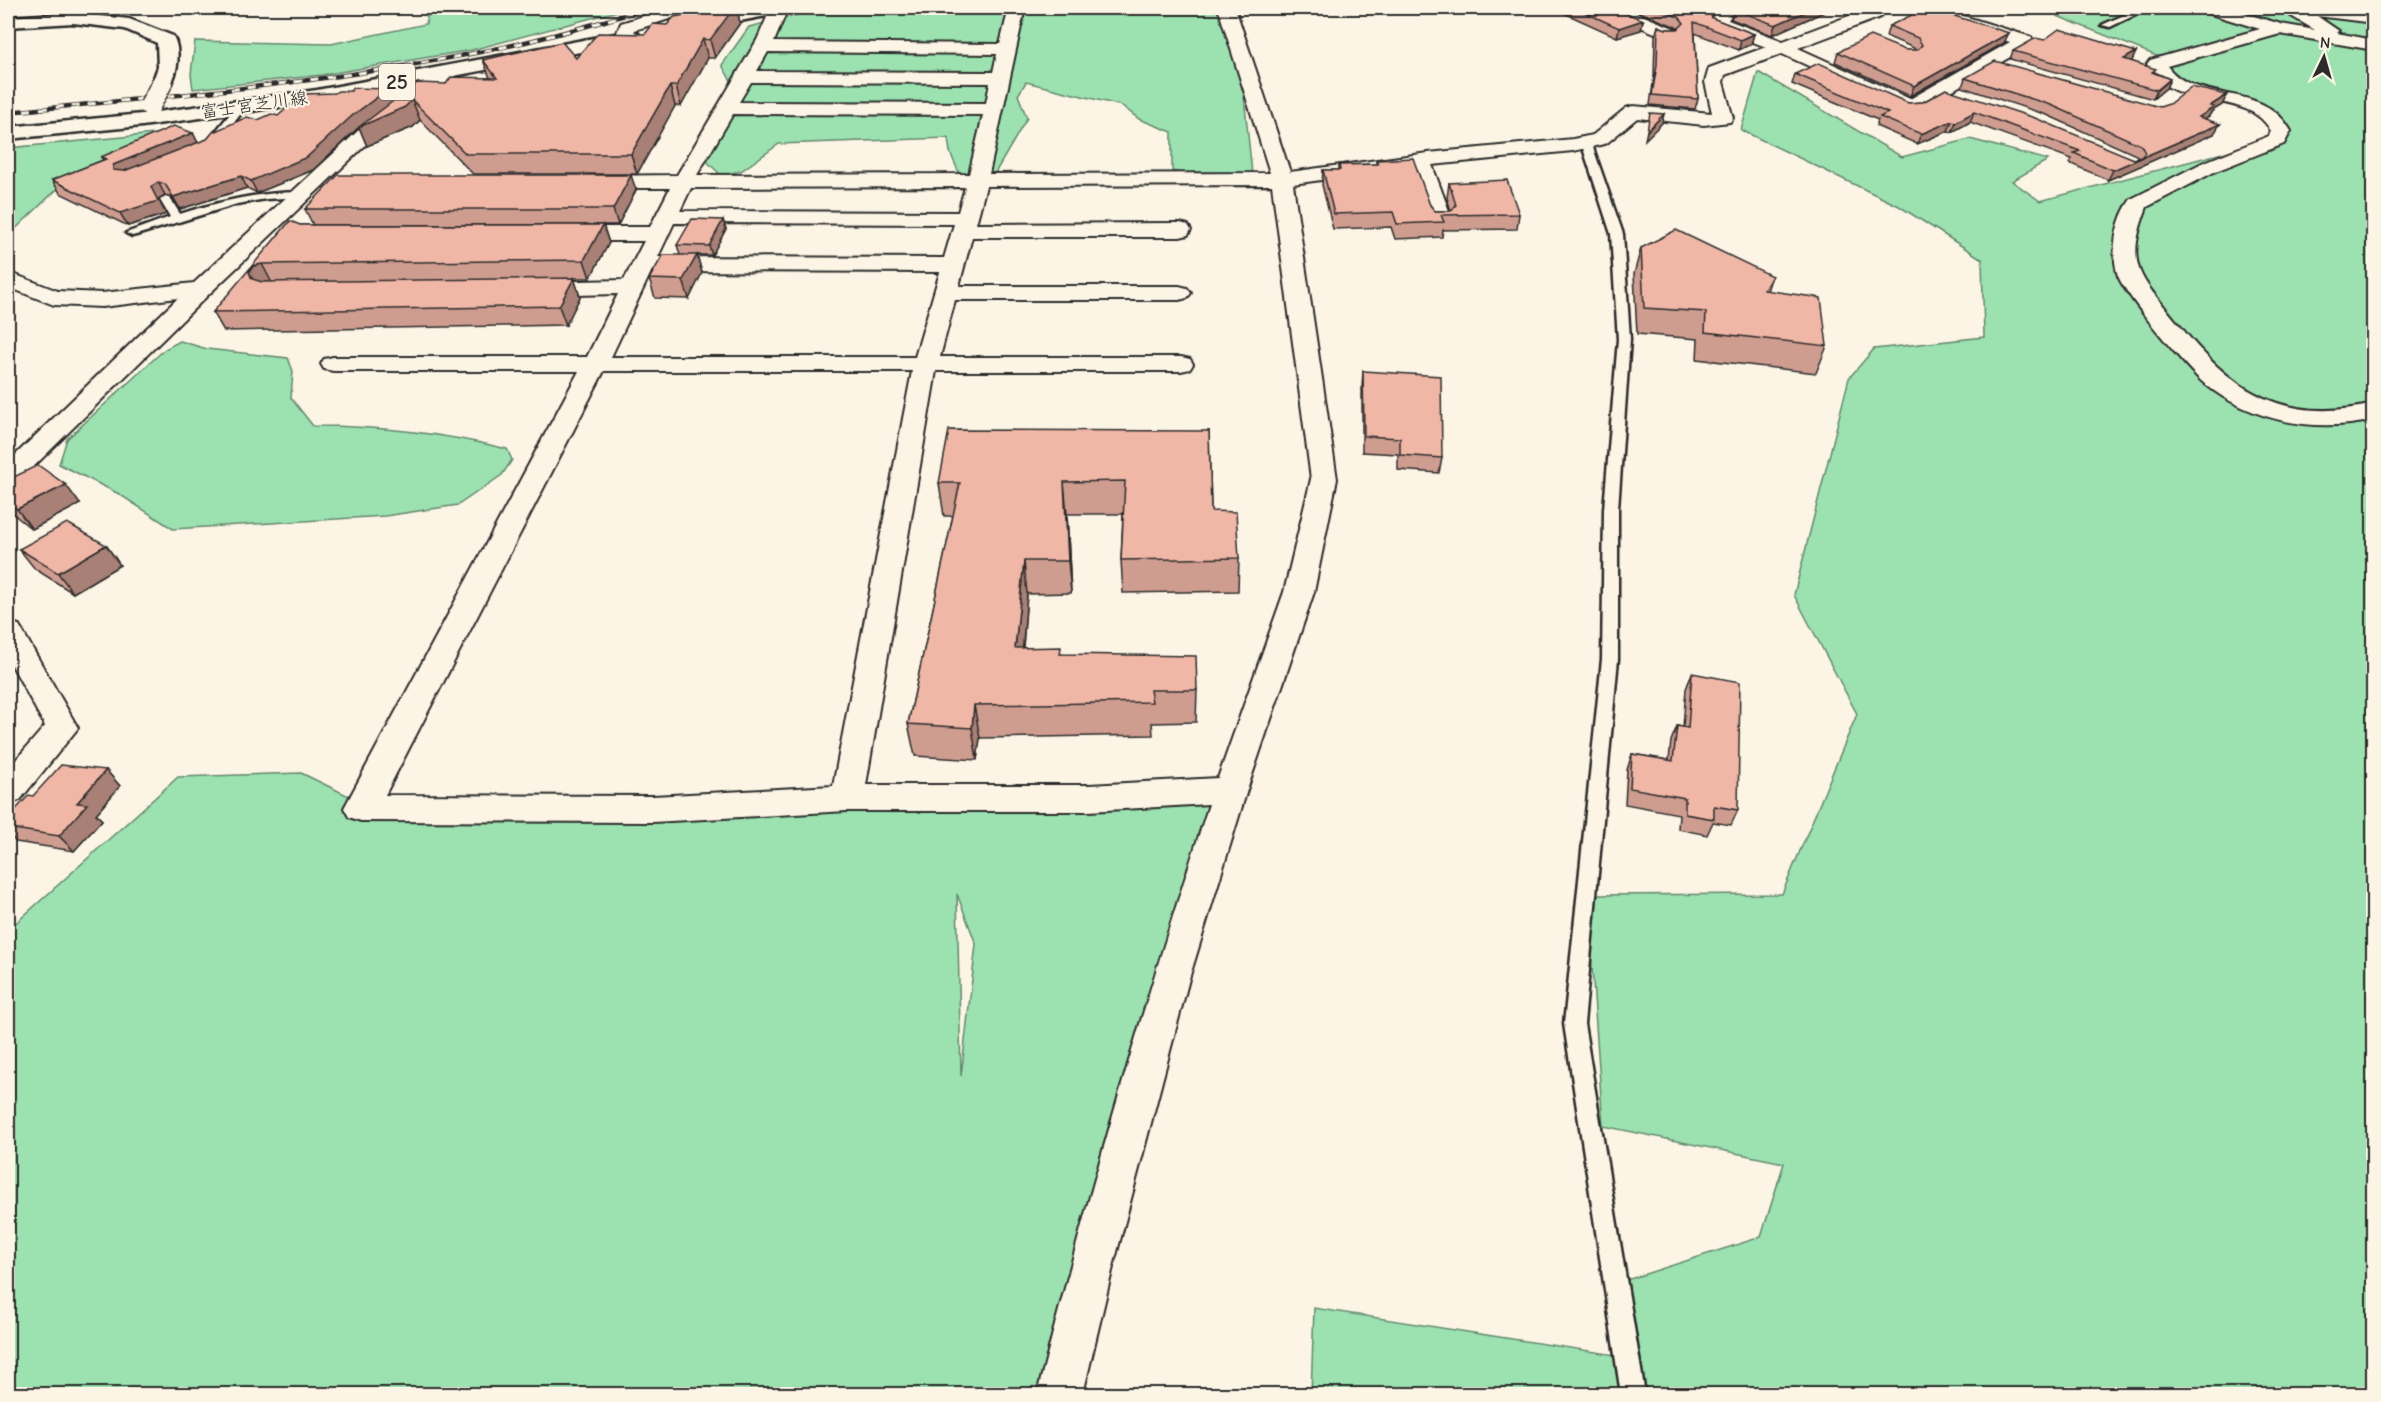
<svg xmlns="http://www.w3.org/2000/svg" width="2381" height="1402" viewBox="0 0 2381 1402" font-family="'Comic Neue','Klee One',sans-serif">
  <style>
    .green { fill: #9be2b0; stroke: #63866e; stroke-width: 1.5; fill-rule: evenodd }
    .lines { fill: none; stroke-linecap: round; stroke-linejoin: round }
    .service-casing { stroke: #2b2b2b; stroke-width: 5 }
    .minor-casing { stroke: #2b2b2b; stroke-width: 4 }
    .tertiary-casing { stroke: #2b2b2b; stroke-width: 5 }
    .primary-casing { stroke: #2b2b2b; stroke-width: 5 }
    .service { fill: #fcf5e5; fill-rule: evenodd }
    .minor { fill: #fcf5e5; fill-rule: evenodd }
    .tertiary { fill: #fcf5e5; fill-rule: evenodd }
    .primary { fill: #fcf5e5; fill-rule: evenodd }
    .rail-casing { stroke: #2b2b2b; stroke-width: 4.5 }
    .rail { stroke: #fcf5e5; stroke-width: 3; stroke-dasharray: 8; stroke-linecap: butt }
    .tertiary-bridge-casing { stroke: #2b2b2b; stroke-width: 23; stroke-linecap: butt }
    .tertiary-bridge { stroke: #fcf5e5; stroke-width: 20 }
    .wall { fill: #ce9d90; stroke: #2b2b2b; stroke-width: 1.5 }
    .shaded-wall { fill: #a88075; stroke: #2b2b2b; stroke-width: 1.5 }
    .building { fill: #f0b7a7; stroke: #2b2b2b; stroke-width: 1.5 }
    .labels { text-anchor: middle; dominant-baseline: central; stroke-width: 4.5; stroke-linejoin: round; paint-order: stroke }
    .far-street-label { font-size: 18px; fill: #2b2b2b; stroke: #fcf5e5 }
    .shield { fill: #fcf5e5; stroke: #6a6863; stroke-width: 1.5 }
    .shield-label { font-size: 21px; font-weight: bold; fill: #2b2b2b }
  </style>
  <rect width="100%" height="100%" fill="#fcf5e5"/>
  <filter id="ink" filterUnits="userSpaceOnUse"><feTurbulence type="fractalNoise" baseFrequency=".0167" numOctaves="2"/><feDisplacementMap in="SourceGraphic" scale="12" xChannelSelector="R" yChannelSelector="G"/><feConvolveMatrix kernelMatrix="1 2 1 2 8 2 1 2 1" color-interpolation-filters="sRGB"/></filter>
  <g filter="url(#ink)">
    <g class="green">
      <polygon points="428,8 629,8 472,50 322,75 193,89 191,74 195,41 331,44 426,24"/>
      <polygon points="826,8 1229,8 1240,21 1243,87 1252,173 1214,179 1172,171 1172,132 1139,119 1122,106 1026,82 1018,95 1027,118 995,173 959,173 950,152 948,138 779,144 741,171 721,175 699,154 740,97 722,65 749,27"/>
      <polygon points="2065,8 2373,8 2373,41 2281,27 2169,61 2057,16"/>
      <polygon points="2269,35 2315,35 2373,48 2373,1394 1311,1394 1314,1308 1615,1355 1617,1283 1761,1237 1784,1163 1603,1126 1587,895 1782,894 1857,714 1794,595 1849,378 1874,349 1984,337 1982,259 1899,206 1741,130 1758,72 1902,157 1970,139 2048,160 2012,181 2040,201 2287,136 2268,114 2185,84 2163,66"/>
      <polygon points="186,131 73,174 8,236 8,148"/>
      <path d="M180 341 207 349 288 358 293 371 291 398 313 426C379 426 443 433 507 449L512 460 502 475 458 505 385 516 173 529 119 494 59 464 67 439 165 349Z"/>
      <path d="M301 773 357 800 897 798 1021 812 1230 790 1170 979 1058 1394H8V930L178 777ZM957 894 976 944 961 1076V1075Z"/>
    </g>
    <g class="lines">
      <g class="service-casing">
        <g id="service">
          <polygon points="2140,8 2150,8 2110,27 2102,25"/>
          <polygon points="238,104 247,106 216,145 208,145 208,141"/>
          <polygon points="1586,139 1591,142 1623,234 1630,339 1618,509 1618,659 1584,1024 1645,1394 1621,1394 1564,1024 1602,659 1604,509 1618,339 1611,234 1581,142"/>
          <path d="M300 192 305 195 304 197 266 199 237 204 136 235 132 236 126 233 170 217 160 200 166 197 170 198 180 214C223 201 254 193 300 192Z"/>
        </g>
      </g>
      <g class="minor-casing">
        <g id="minor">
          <polygon points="669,8 694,8 691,12 635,30 629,43 617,43 614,39 621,23"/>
          <path d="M771 8H788L774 42 1000 44 1009 8H1025L989 174 1270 173 1218 8H1235L1290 172 1428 153 1573 139 1593 135 1626 108 1633 106 1712 113 1705 82 1709 68 1766 47 1711 26 1708 22 1719 8H1736L1728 20 1783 41 1870 8H1886L1881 17 1798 48 1910 99 2010 42 1916 12 1914 8H1938L2031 37 2034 41 2031 45 1918 110 1911 112 1782 54 1725 75 1723 82 1733 118 1730 122 1704 125 1637 118 1607 143 1600 145 1573 151 1432 165 1452 219 1449 224 1441 225 1433 224 1430 219 1412 167 1293 184 1337 479 1314 592 1247 790 1189 979 1112 1271 1083 1394H1037C1088 1195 1145 999 1209 804L1089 811H847L653 822 361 821 349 817 344 808 579 371H333L324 369 321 364 324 359 333 357H587L618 294 534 296 526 294 523 289 526 284 534 282 624 280 644 241H562L554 239 551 234 554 229 562 227H650L670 188H591L584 186 581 182 584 178 591 176 677 175 757 40ZM768 52 997 54 993 72 757 71ZM751 82 990 83 986 103 739 102ZM733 114 983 115 969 174 697 175ZM1272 185 1311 479 1284 592 1218 778 1089 785H866L936 371H1181L1190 369 1193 364 1190 359 1181 357H940L955 300H1179L1187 298 1191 293 1187 288 1179 286H959L972 237H1180L1188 235 1191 230 1188 225 1180 223 976 224 986 186ZM965 187 958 212 680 211 691 188ZM674 223 954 224 944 258 658 257ZM652 270 656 271 940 272 915 357H611ZM604 371H912L833 786 653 796 385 795Z"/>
          <polygon points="1602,8 1624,8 1676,29 1679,33 1676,37 1664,37 1605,12"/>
          <path d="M2202 8H2226L2281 24 2315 30 2291 16 2288 12 2291 8H2329L2374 13V23L2317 16 2339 31 2337 33 2374 40V50L2280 34 2167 66C2197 106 2263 80 2291 131L2284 144 2216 171 2147 207C2124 267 2140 276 2176 321 2231 391 2282 425 2374 404V420C2329 430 2282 426 2240 406 2227 400 2215 392 2205 384 2189 371 2121 291 2117 273 2111 249 2116 219 2131 199L2202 163 2269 136 2271 131C2251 92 2188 109 2158 79 2154 75 2150 69 2147 64L2150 60 2260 29 2204 12Z"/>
          <polygon points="447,67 454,69 456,73 454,77 374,137 209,294 17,483 8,485 8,462 178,298 102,307 54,305 8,287 8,272 58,291 102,293 194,283 360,129 440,69"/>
          <polygon points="8,622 19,625 78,728 20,800 8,804 8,769 45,726 8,658"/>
        </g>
      </g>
      <g class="tertiary-casing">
        <path id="tertiary" d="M73 13 129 19 173 36C181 50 178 74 169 87H155L152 83 158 67 157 43 125 29 73 23 8 27V17Z"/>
      </g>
      <g class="primary-casing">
        <g id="primary">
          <polygon points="756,8 791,8 788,12 782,13 693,30 687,29 684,25 687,21 693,20"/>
          <polygon points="631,31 638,33 640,37 638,41 317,102 142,126 8,139 8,127 142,114 317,90"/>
        </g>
      </g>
      <use href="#service" class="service"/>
      <use href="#minor" class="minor"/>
      <use href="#tertiary" class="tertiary"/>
      <use href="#primary" class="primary"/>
      <g class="rail-casing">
        <path id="rail" d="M8 112C169 96 331 83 490 50 543 39 596 24 648 8"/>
      </g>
      <use href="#rail" class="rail"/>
      <g class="tertiary-bridge-casing">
        <polyline id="tertiary-bridge" points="150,106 162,83"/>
      </g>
      <use href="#tertiary-bridge" class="tertiary-bridge"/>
    </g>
    <g class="wall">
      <polygon points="692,8 746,8 737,9 740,23 715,58 708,58 681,106 675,106 637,174 473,174 420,120 413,127 367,146 359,127 313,170 257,193 247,188 180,209 172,197 165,195 158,199 166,214 128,226 60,193 52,180 103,160 101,157 193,133 198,143 258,120 278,116 335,93 351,91 388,89 393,101 446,84 490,78 483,60 576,58 645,34 667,25 693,13"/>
      <polygon points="1553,8 1614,8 1643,20 1641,30 1617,37"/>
      <polygon points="1629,8 1717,8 1711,15 1712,18 1754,34 1751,44 1739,50 1695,33 1698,99 1695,109 1650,105 1654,76 1655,36 1658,26 1666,29 1678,29 1677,27"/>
      <polygon points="1735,8 1833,8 1772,35 1731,19"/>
      <polygon points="1943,8 1968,8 1961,13"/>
      <polygon points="1889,26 2004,43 1910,96 1835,62 1838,52 1915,50 1914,48 1886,36"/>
      <polygon points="2044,40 2132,61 2131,61 2170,79 2166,88 2153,99 2010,59 2013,51"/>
      <polygon points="1795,74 1908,103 1923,102 1946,89 2134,159 2138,158 2136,155 2047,115 1962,87 1965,78 2160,107 2227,95 2222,105 2212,111 2209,116 2205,119 2214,134 2108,180 2069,163 2072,159 1970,122 1952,132 1948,131 1917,144 1876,126 1878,120 1792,84"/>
      <polygon points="1376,160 1430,205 1435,211 1451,211 1447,198 1449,183 1519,214 1517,229 1443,230 1442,237 1395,239 1391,227 1333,229 1322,185 1323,170 1339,170 1339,165 1376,164"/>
      <polygon points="636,190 618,225 313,225 305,209"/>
      <polygon points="723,220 726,229 712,255 697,255 702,273 689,299 655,298 649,279 680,255 677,245"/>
      <polygon points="300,225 603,225 609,243 590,278 574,278 580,297 566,325 224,331 213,312"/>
      <polygon points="1641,248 1772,276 1767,291 1827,346 1816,373 1697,359 1698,339 1637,334 1634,274"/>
      <polygon points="1363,371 1442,458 1439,473 1398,470 1398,454 1362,452 1362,387"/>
      <polygon points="1209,431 1211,511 1239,558 1238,591 1123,593 1121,560 1123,514 1067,514 1071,593 1027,594 1023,648 1061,654 1197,690 1196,722 1152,723 1153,735 980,738 977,760 915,756 908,724 953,516 944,516 939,483"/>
      <polygon points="8,480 80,504 32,529 8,510"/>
      <polygon points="106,545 120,565 73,593 35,569 19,549"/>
      <polygon points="1692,673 1738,810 1731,825 1713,822 1707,835 1678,829 1679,814 1625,804 1627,770 1632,754 1669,760 1671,741 1677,726 1683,727 1686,689"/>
      <polygon points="106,770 120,786 96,814 102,820 74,851 16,842 8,834 8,818 33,796"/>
    </g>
    <g class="shaded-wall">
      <polygon points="692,8 746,8 737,9 740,23 715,58 710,40 694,17"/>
      <polygon points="1711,8 1717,8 1706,21 1709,11"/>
      <polygon points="1814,8 1833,8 1772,35 1775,25"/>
      <polygon points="1963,8 1968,8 1961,13"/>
      <polygon points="1643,20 1641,30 1617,37 1619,28"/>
      <polygon points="2009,33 2004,43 1910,96 1914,86"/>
      <polygon points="1754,34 1751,44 1739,50 1741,40"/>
      <polygon points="703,39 708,58 681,106 676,86"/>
      <polygon points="2136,52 2132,61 2120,68 2124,59"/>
      <polygon points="2170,79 2166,88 2153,99 2157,90"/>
      <polygon points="670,86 675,106 637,174 631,154"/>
      <polygon points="388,89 393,101 412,100 420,120 413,127 367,146 359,127 313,170 257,193 251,181 353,115"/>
      <polygon points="2227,95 2222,105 2212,111 2209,116 2194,126 2199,117 2210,106"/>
      <polygon points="1974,112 1970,122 1952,132 1956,122"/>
      <polygon points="1664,114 1662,123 1645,140 1647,131"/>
      <polygon points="1952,121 1948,131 1917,144 1921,134"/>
      <polygon points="2220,124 2214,134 2108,180 2113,170"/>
      <polygon points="193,133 199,145 120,177 113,170 113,165"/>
      <polygon points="631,175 636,190 618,225 613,209"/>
      <polygon points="241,176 247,188 180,209 173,197"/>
      <polygon points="158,182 165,195 158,199 166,214 128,226 120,213 151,187"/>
      <polygon points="723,220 726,229 712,255 709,246"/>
      <polygon points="603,225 609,243 590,278 584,260"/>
      <polygon points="697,255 702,273 689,299 683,280"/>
      <polygon points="262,264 272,283 262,298 249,272 253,266"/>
      <polygon points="574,278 580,297 566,325 559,306"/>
      <polygon points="1064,482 1067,514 1071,593 1068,561"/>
      <polygon points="66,485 80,504 32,529 17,509"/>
      <polygon points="106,545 120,565 73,593 58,573"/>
      <polygon points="1024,561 1027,594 1020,681 1015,648"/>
      <polygon points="974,705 980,738 977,760 972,728"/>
      <polygon points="106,770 120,786 96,814 102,820 74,851 59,836 77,803"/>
    </g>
    <g class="building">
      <polygon points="723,8 734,8 710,40 703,39 676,86 670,86 631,154 466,154 412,100 405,107 359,127 417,83 446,84 451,77 497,78 483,60 562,42 576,58 598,33 645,34 653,24 667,25 674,17"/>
      <polygon points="1575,8 1614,8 1643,20 1619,28"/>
      <polygon points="1655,8 1711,8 1709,11 1712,18 1754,34 1741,40 1694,22 1698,99 1652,95 1657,65 1658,26 1666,29 1678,29 1684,23 1679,17"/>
      <polygon points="1735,8 1814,8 1775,25 1734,9"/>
      <polygon points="1926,8 1929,8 2009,33 1914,86 1838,52 1870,36 1905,50 1917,50 1922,45 1918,38 1889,26"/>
      <polygon points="2059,29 2136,52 2124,59 2156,69 2152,72 2170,79 2157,90 2013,51 2036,38 2044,40"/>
      <polygon points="1995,61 2160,107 2169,104 2191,87 2227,95 2210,106 2214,107 2199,117 2220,124 2113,170 2074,153 2080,151 1974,112 1956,122 1952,121 1921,134 1880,117 1888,113 1795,74 1819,63 1908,103 1923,102 1946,89 2035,118 2134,159 2141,157 2145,153 2141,145 2051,105 1965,78"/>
      <polygon points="352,88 388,89 353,115 307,157 251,181 241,176 173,197 165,184 158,182 151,187 158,201 120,213 52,180 106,159 101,157 174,126 193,133 113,165 113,170 124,171 207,139 213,132 247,117 258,120 271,114 278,116 303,94 335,93 338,91 351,91"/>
      <polygon points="1650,113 1664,114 1647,131"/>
      <polygon points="1413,158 1430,205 1435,211 1451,211 1456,205 1449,183 1507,180 1519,214 1441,215 1444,222 1397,224 1393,212 1334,214 1323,170 1340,170 1339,165 1378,164 1376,160"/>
      <polygon points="338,175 631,175 613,209 305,209"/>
      <polygon points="692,219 723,220 709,246 677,245"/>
      <polygon points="290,221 300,225 603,225 584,260 262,264 253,266 249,272 252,279 262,282 574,278 559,306 213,312"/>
      <polygon points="1676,230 1772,276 1764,290 1821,298 1827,346 1705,332 1706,312 1644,308 1641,248"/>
      <polygon points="663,255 697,255 683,280 649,279"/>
      <polygon points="1363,371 1441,376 1442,458 1400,455 1400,438 1364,436"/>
      <polygon points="949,430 1209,431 1211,511 1236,512 1239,558 1121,560 1125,481 1064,482 1068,561 1024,561 1015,648 1061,647 1060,654 1196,656 1197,690 1150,690 1152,702 974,705 972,728 908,724 960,483 939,483"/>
      <polygon points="38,465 66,485 17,509 8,502 8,480"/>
      <polygon points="67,523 106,545 58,573 19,549"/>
      <polygon points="1692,673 1740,682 1738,810 1714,806 1714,819 1685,814 1685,798 1630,788 1632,754 1673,761 1677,726 1688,728"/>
      <polygon points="61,765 106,770 77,803 87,804 59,836 8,828 8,818 29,795 33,796"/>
    </g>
  </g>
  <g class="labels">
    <g class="far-street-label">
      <text transform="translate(254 105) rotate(-8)">富士宮芝川線</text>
    </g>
    <rect class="shield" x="379" y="64" width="36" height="36" rx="4.5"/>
    <g class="shield-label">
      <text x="397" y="82">25</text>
    </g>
  </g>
  <rect width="2381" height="1402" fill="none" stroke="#fcf5e5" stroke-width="30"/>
  <rect x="15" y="15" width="2351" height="1372" fill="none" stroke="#2b2b2b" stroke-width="2" filter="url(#ink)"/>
  <g transform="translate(2324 57) rotate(5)" stroke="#fcf5e5" stroke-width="4.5" paint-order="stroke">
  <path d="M0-4.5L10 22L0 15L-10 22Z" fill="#2b2b2b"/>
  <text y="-9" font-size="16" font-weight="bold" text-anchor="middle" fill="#2b2b2b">N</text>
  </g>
</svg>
